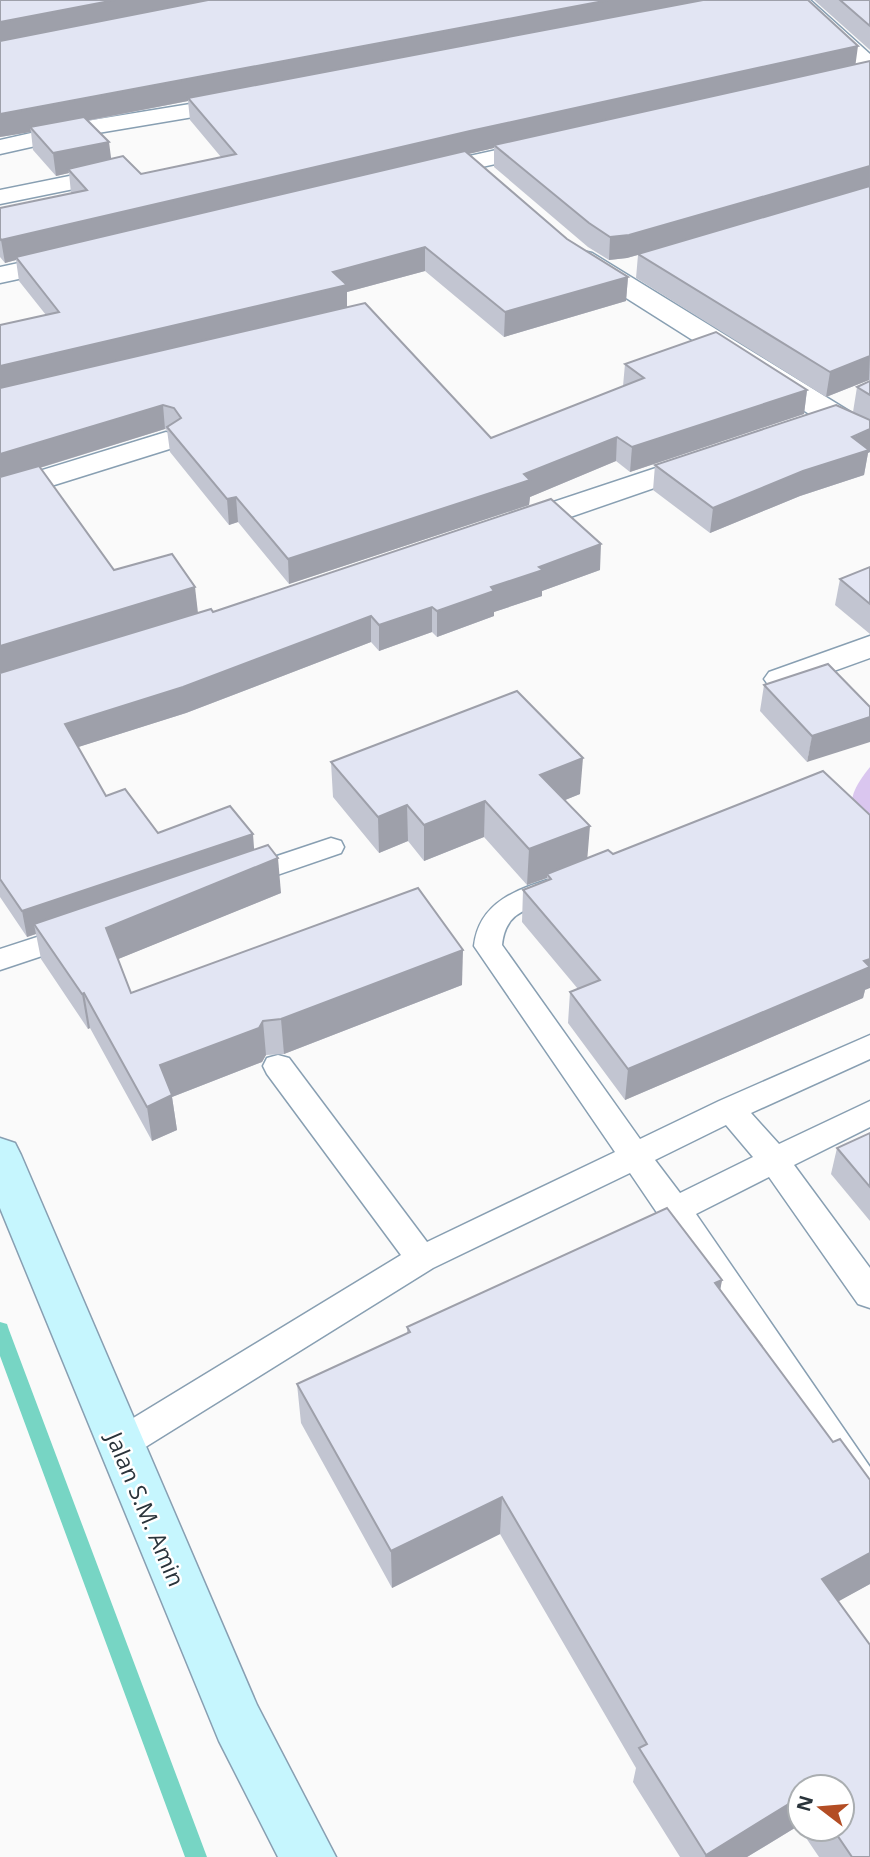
<svg xmlns="http://www.w3.org/2000/svg" width="870" height="1857" viewBox="0 0 870 1857" font-family="'Open Sans',sans-serif">
  <style>
    .green { fill: #dac6ef }
    .lines { fill: none; stroke-linecap: round; stroke-linejoin: round }
    .stream { fill: #77d5c4; fill-rule: evenodd }
    .lane-casing { stroke: #889fb2; stroke-width: 3 }
    .street-casing { stroke: #889fb2; stroke-width: 3 }
    .secondary-casing { stroke: #889fb2; stroke-width: 3 }
    .lane { fill: #fff; fill-rule: evenodd }
    .street { fill: #fff; fill-rule: evenodd }
    .secondary { fill: #c6f6fe; fill-rule: evenodd }
    .wall { fill: #c2c5d1; fill-rule: evenodd }
    .shaded-wall { fill: #9ea0aa }
    .building { fill: #e2e5f3; stroke: #9ea0aa; stroke-width: 2 }
    .labels { text-anchor: middle; dominant-baseline: central; stroke-width: 5; stroke-linejoin: round; paint-order: stroke }
    .near-street-label { font-size: 23px; fill: #2a343b; stroke: #fff }
  </style>
  <rect width="100%" height="100%" fill="#fafafa"/>
  <path class="green" d="M870 767V844C847 812 844 799 870 767Z"/>
  <g class="lines">
    <polygon class="stream" points="0,1322 7,1324 9,1330 207,1857 185,1857 0,1356"/>
    <g class="lane-casing">
      <g id="lane">
        <polygon points="331,838 341,841 344,847 341,853 245,886 235,884 231,877 235,870"/>
        <path d="M557 877 567 880 571 887C554 915 507 895 502 945L640 1139 719 1101 870 1035V1059L751 1113 779 1144 870 1101V1127L794 1165 870 1268V1308L858 1304 769 1177 696 1214 870 1467V1507L850 1497 630 1173 433 1268 131 1456 119 1460 107 1456 101 1445 107 1434 401 1255 267 1074 263 1066 267 1058 278 1055 289 1058 427 1242 615 1152 474 946C479 901 518 889 557 877ZM726 1125 753 1157 680 1193 655 1160Z"/>
        <polygon points="74,925 84,928 88,935 84,942 0,970 0,949"/>
      </g>
    </g>
    <g class="street-casing">
      <g id="street">
        <polygon points="786,0 810,0 870,54 870,73 862,71"/>
        <polygon points="239,96 247,98 251,103 247,108 80,136 0,154 0,140 80,122"/>
        <polygon points="546,139 554,141 558,146 554,151 424,180 415,178 412,173 415,168"/>
        <polygon points="114,167 123,169 126,174 123,179 0,204 0,190"/>
        <polygon points="583,251 592,253 870,424 870,445 814,417 574,265 570,259 574,253"/>
        <polygon points="70,252 79,254 83,260 79,266 0,283 0,267"/>
        <polygon points="166,432 176,435 181,441 176,447 0,502 0,483"/>
        <polygon points="704,452 715,455 719,461 715,467 524,533 513,535 502,533 498,526 502,519"/>
        <polygon points="870,636 870,658 781,690 769,686 764,679 769,672"/>
      </g>
    </g>
    <g class="secondary-casing">
      <polygon id="secondary" points="0,1138 15,1143 21,1155 257,1705 336,1857 278,1857 219,1741 0,1208"/>
    </g>
    <use href="#lane" class="lane"/>
    <use href="#street" class="street"/>
    <use href="#secondary" class="secondary"/>
  </g>
  <g class="wall">
    <path d="M0 0 855 64 870 61V380H869L826 397 636 278 638 255 627 258 609 260 588 247 494 167V148L468 154 567 239 628 277 626 301 504 337 425 271 347 292V307L491 438 623 386 625 364 807 390 804 414 630 472 616 461 530 497 529 505 289 584 238 522 229 525 170 452 167 430 165 429 40 468 114 570 198 613 213 612 600 570 542 591V596L494 612V616L437 637 432 632 379 651 371 642 186 713 78 747 106 796 158 833 254 850 281 893 118 959 131 993 462 985 284 1054 266 1055 262 1062 172 1097 177 1130 152 1141 90 1028 88 1029 41 959 36 934 27 937 0 897V325L46 315 19 281 16 260 5 263 0 257V208L71 193 69 173 56 176 33 150 31 132 0 137ZM188 101 190 120 221 157 141 174 111 159 88 121Z"/>
    <polygon points="814,0 870,0 870,50"/>
    <polygon points="870,381 870,452 868,453 864,475 800,496 710,533 653,490 655,465 857,415 853,412 857,387"/>
    <polygon points="870,567 870,634 835,605 840,579"/>
    <polygon points="828,664 807,762 760,711 764,685"/>
    <polygon points="331,762 580,794 565,800 587,858 613,854 865,990 863,998 625,1100 568,1023 570,992 578,989 522,922 523,890 547,881 547,878 527,885 484,837 424,861 408,841 379,853 333,797"/>
    <polygon points="870,1133 870,1221 831,1174 837,1148"/>
    <path d="M722 1280 720 1289 870 1584 838 1601 870 1857H819L798 1826 747 1857H680L633 1782 636 1768 500 1534 392 1588 301 1423 297 1384 407 1333V1327ZM800 1787H842V1829H800Z"/>
  </g>
  <g class="shaded-wall">
    <polygon points="115,0 225,0 0,44 0,22"/>
    <polygon points="609,0 719,0 188,98 188,101 33,131 30,127 31,132 0,137 0,114"/>
    <polygon points="858,46 855,68 494,145 494,148 18,260 16,257 16,260 5,263 1,240 470,131"/>
    <polygon points="109,142 112,165 68,169 69,173 56,176 53,153"/>
    <polygon points="870,166 870,188 627,258 609,260 610,237"/>
    <polygon points="425,247 425,271 347,292 347,309 0,391 0,366 333,272"/>
    <polygon points="628,277 626,301 504,337 505,312"/>
    <polygon points="870,356 869,380 826,397 830,372"/>
    <polygon points="807,390 804,414 630,472 632,447"/>
    <polygon points="163,405 165,429 0,480 0,454"/>
    <polygon points="870,429 870,452 868,453 864,475 800,496 710,533 713,508"/>
    <polygon points="617,437 616,461 530,497 529,505 289,584 288,559 524,474"/>
    <polygon points="236,497 238,522 229,525 227,499"/>
    <polygon points="601,544 600,570 542,591 542,596 494,612 494,616 437,637 437,611 539,567"/>
    <polygon points="195,587 198,613 0,673 0,646"/>
    <polygon points="432,607 432,632 379,651 379,625"/>
    <polygon points="371,616 371,642 186,713 69,750 65,724"/>
    <polygon points="870,717 870,742 807,762 812,736"/>
    <polygon points="583,758 580,794 538,811 540,775"/>
    <polygon points="485,801 484,837 424,861 424,825"/>
    <polygon points="407,805 408,841 379,853 378,817"/>
    <polygon points="590,826 587,862 547,874 547,878 527,885 529,849"/>
    <polygon points="253,834 255,861 34,924 36,934 27,937 22,911"/>
    <polygon points="278,858 281,893 111,962 106,928"/>
    <polygon points="463,950 462,985 284,1054 281,1019"/>
    <polygon points="870,959 870,988 865,990 863,998 625,1100 628,1069"/>
    <polygon points="84,993 90,1028 88,1029 82,994"/>
    <polygon points="263,1021 266,1055 262,1062 172,1097 177,1130 152,1141 147,1107 160,1065"/>
    <polygon points="722,1280 715,1319 715,1283"/>
    <polygon points="502,1497 500,1534 392,1588 391,1551"/>
    <polygon points="870,1553 870,1584 812,1616 822,1579"/>
    <polygon points="800,1797 800,1818 798,1826 747,1857 705,1857 706,1855"/>
  </g>
  <g class="building">
    <polygon points="0,0 115,0 0,22"/>
    <polygon points="208,0 609,0 0,114 0,41"/>
    <polygon points="703,0 808,0 858,46 470,131 1,240 0,238 0,208 87,190 68,169 123,156 141,174 236,154 188,98"/>
    <polygon points="840,0 870,0 870,26"/>
    <polygon points="870,61 870,166 629,235 610,237 589,223 494,145"/>
    <polygon points="84,117 109,142 53,153 30,127"/>
    <polygon points="465,151 567,239 628,277 505,312 425,247 333,272 347,285 0,366 0,325 59,312 16,257"/>
    <polygon points="870,186 870,356 830,372 638,254"/>
    <polygon points="365,303 491,438 644,378 625,364 716,332 807,390 632,447 617,437 524,474 530,480 288,559 236,497 227,499 167,427 181,418 174,408 163,405 0,454 0,388"/>
    <polygon points="870,381 870,395 857,387"/>
    <polygon points="836,405 870,420 870,429 852,437 869,450 803,471 713,508 655,465"/>
    <polygon points="39,466 114,570 172,554 195,587 0,646 0,477"/>
    <polygon points="551,499 601,544 539,567 543,570 491,587 494,591 437,611 432,607 379,625 371,616 183,687 65,724 106,796 125,789 158,833 230,806 253,834 22,911 0,879 0,673 211,609 213,612"/>
    <polygon points="870,567 870,604 840,579"/>
    <polygon points="828,664 870,707 870,717 812,736 764,685"/>
    <polygon points="517,691 583,758 540,775 590,826 529,849 485,801 424,825 407,805 378,817 331,762"/>
    <polygon points="823,771 870,815 870,959 864,961 870,967 628,1069 570,992 600,980 523,890 551,879 547,874 608,850 613,854"/>
    <polygon points="268,845 278,858 106,928 131,993 418,888 463,950 281,1019 263,1021 259,1028 160,1065 172,1095 147,1107 84,993 82,994 34,924"/>
    <polygon points="870,1133 870,1187 837,1148"/>
    <polygon points="667,1208 722,1280 715,1283 833,1442 840,1439 870,1480 870,1553 822,1579 870,1645 870,1857 852,1857 833,1829 842,1829 842,1787 800,1787 800,1797 706,1855 639,1748 647,1744 502,1497 391,1551 297,1384 410,1332 407,1327"/>
  </g>
  <g class="labels">
    <g class="near-street-label">
      <text transform="translate(146 1509) rotate(67)">Jalan S.M. Amin</text>
    </g>
  </g>
  <g transform="translate(821 1808) rotate(286)"><circle r="33" fill="#ffffff" stroke="#aaaeb1" stroke-width="2"/>
  <path d="M0-5L12 26L0 18L-12 26Z" fill="#b34d24"/>
  <text y="-10" font-size="19" font-weight="bold" text-anchor="middle" fill="#2a343b">N</text>
  </g>
</svg>
